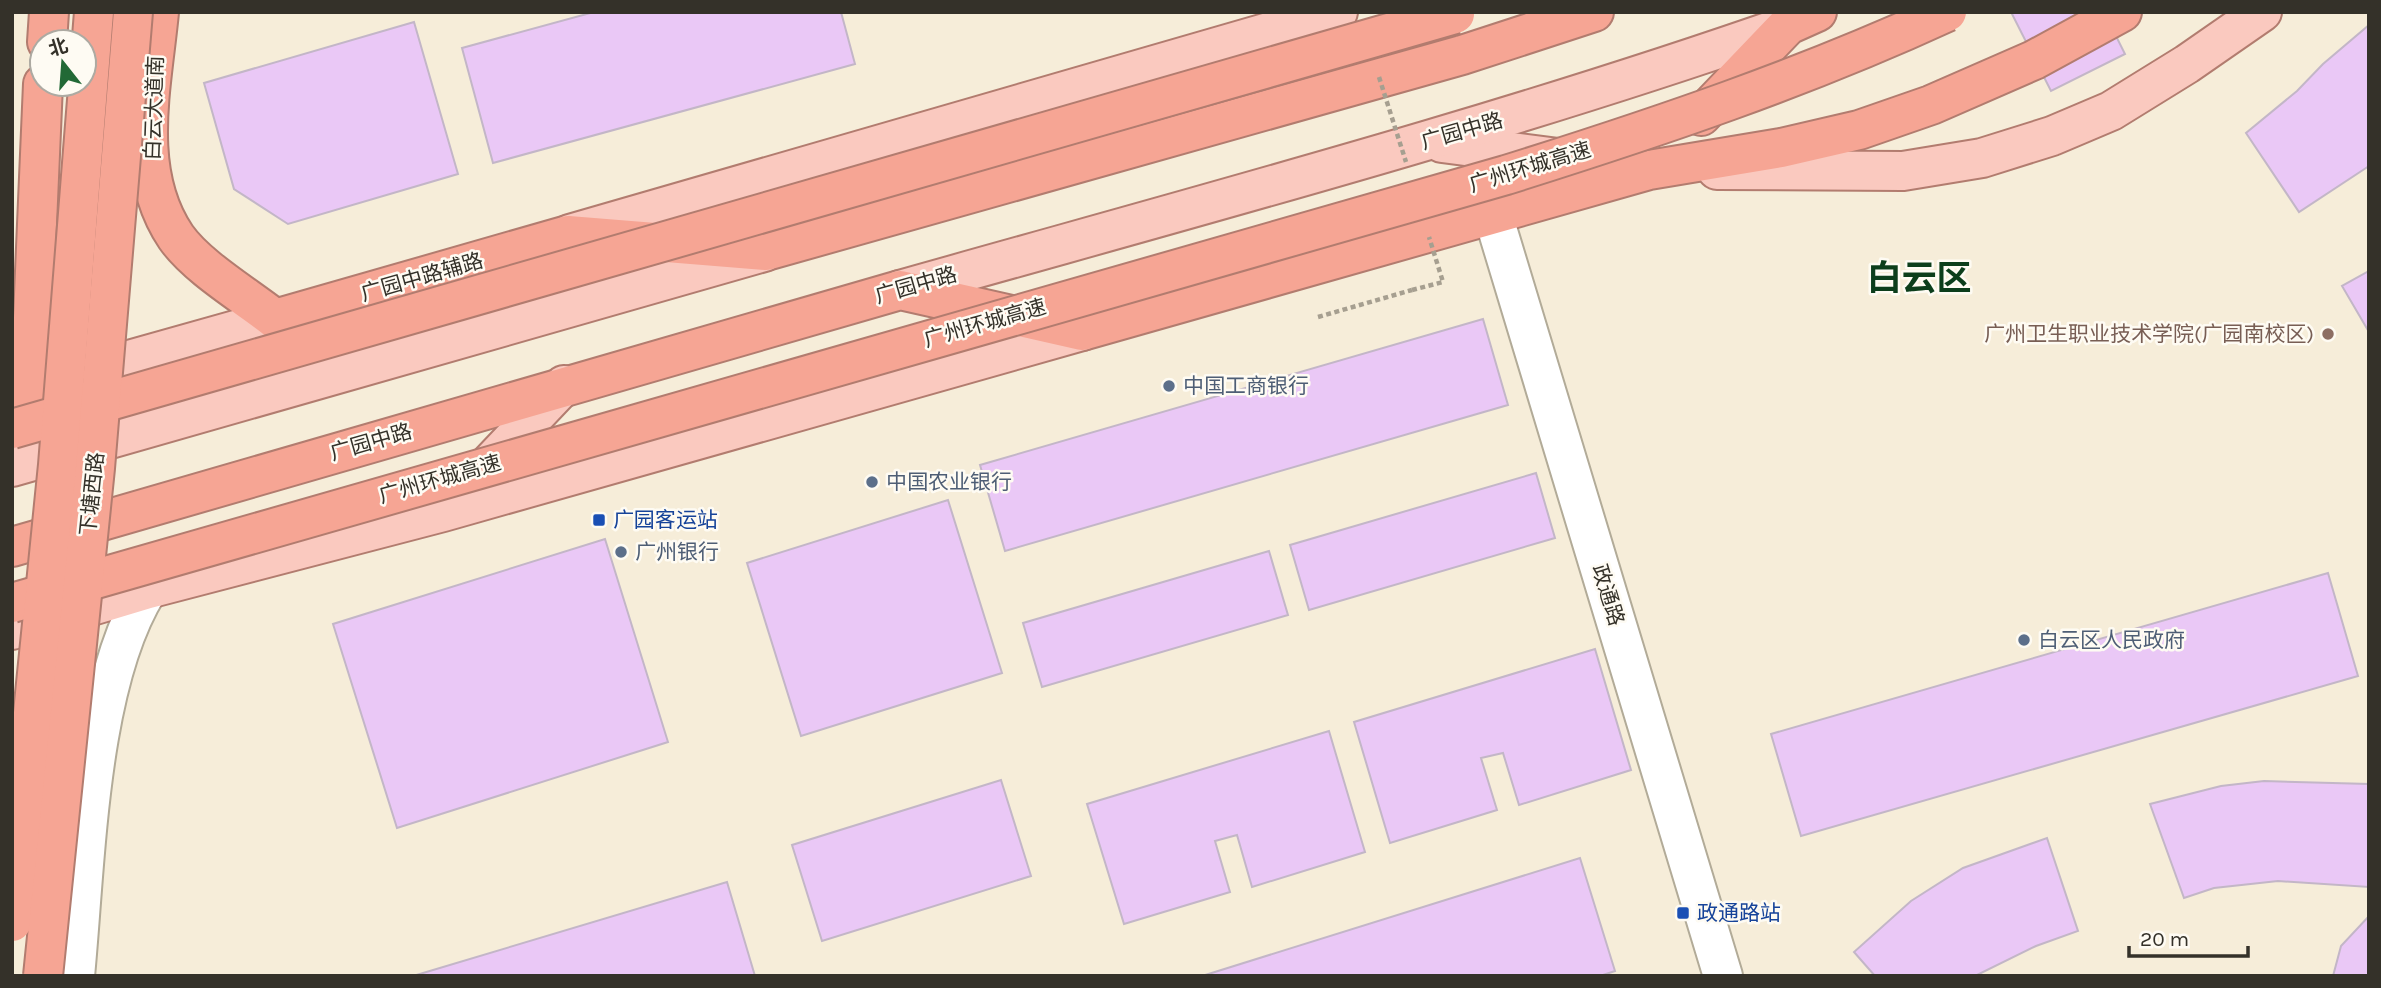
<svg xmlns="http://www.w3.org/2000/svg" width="2381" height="988" viewBox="0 0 2381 988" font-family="Karla,'Noto Sans SC',sans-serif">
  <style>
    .building { fill: #eac8f6; stroke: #c3b6c7; stroke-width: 2 }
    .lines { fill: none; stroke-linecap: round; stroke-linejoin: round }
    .secondary-casing { stroke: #b2ab98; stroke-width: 42 }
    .primary-casing { stroke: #b27c6f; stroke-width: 42 }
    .highway-casing { stroke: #b27c6f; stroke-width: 42 }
    .path { stroke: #a69f90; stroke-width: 4.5; stroke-dasharray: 5 3.5; stroke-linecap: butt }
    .secondary { stroke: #fff; stroke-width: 38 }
    .primary { stroke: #fac9bf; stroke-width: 38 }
    .highway { stroke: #f6a594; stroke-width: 38 }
    .highway-bridge-casing { stroke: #b27c6f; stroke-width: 42; stroke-linecap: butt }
    .path-bridge { stroke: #a69f90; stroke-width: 4.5; stroke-dasharray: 5 3.5; stroke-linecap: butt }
    .highway-bridge { stroke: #f6a594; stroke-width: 38 }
    .education-dot { fill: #8d6e63; stroke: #fefbf3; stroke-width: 2.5 }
    .service-dot { fill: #5c6f8a; stroke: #fefbf3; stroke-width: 2.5 }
    .transit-dot { fill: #1a4fb4; stroke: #fefbf3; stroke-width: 2.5 }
    .labels { text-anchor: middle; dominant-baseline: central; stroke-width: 5; stroke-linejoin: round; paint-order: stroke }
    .street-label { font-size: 21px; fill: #343129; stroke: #fefbf3 }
    .education-label { font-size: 21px; fill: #785e54; stroke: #fefbf3; text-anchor: end }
    .service-label { font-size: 21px; fill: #4e5e75; stroke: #fefbf3; text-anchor: start }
    .transit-label { font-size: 21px; fill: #164399; stroke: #fefbf3; text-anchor: start }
    .town-label { font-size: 35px; font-weight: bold; fill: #0c3e1b; stroke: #fefbf3 }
  </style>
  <rect width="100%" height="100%" fill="#f6edd9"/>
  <g class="building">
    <polygon points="594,12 841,12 855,64 493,163 462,48"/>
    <polygon points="2011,12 2104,12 2125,54 2051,91"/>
    <polygon points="414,22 458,174 288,224 234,189 204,83"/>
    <polygon points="2369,25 2369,166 2299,212 2246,133 2297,91 2323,64"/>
    <polygon points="2369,271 2369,332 2342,286"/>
    <polygon points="1483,319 1508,405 1005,551 980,465"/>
    <polygon points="1536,473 1555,538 1309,610 1290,545"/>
    <polygon points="948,500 1002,673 801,736 747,563"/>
    <polygon points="605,539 668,742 397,828 333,624"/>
    <polygon points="1269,551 1288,615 1042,687 1023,623"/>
    <polygon points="2328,573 2358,676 1801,836 1771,734"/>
    <polygon points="1595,649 1631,770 1519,805 1503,753 1481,758 1497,810 1390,843 1354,722"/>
    <polygon points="1329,731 1365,852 1252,887 1237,835 1215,841 1230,892 1124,924 1087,804"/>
    <polygon points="1001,780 1031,876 822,941 792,845"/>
    <polygon points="2264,781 2369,784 2369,887 2278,881 2214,888 2184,898 2150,804 2221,786"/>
    <polygon points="2047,838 2078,931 2036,946 1975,976 1875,976 1854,952 1911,901 1963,868"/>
    <polygon points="1580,858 1615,971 1600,976 1202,976"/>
    <polygon points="727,882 755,976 413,976"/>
    <polygon points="2369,916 2369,976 2333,976 2341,946"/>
  </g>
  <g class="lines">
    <g class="secondary-casing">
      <g id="secondary">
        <polyline points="1493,215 1723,976"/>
        <path d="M75 976C86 863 88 684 148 589"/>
      </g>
    </g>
    <g class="primary-casing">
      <g id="primary">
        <polyline points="1442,143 1566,159"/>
        <polyline points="1717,170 1903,171 1982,158 2052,136 2111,111 2187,64 2262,12"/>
        <polyline points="570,234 1338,12"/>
        <path d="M900 290C1197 206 1496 127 1788 25"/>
        <polyline points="72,376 275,319"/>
        <polyline points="12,467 764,252"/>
        <polyline points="476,478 564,385"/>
        <polyline points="12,630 148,589 443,512 1082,331"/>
      </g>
    </g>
    <g class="highway-casing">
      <g id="highway">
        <path d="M159 12C152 86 131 171 176 237 197 267 246 296 275 319L568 235 766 251 1462 55 1594 12"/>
        <polyline points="47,42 49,12"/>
        <polyline points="1701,116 1788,25 1817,12"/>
        <polyline points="12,393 30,388 43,84"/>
        <polyline points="12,547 900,290 1082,331 1649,170 1781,148 1859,130 1931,105 2034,60 2122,12"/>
      </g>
    </g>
    <polyline class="path" points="1318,317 1412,290"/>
    <use href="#secondary" class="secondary"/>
    <use href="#primary" class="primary"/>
    <use href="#highway" class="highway"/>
    <g class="highway-bridge-casing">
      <g id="highway-bridge">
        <polyline points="12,429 1455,14"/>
        <path d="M12 603 1506 175C1656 128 1804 78 1947 12"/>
        <polyline points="12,922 58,465 94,12"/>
        <polyline points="43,976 95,468 133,12"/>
      </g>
    </g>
    <g class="path-bridge">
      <polyline points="1379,77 1406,162"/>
      <polyline points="1412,290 1443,282 1429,237"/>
    </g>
    <use href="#highway-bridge" class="highway-bridge"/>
  </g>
  <circle class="education-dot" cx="2328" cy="334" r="7"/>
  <g class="service-dot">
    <circle cx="1169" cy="386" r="7"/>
    <circle cx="872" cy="482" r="7"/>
    <circle cx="621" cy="552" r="7"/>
    <circle cx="2024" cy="640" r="7"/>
  </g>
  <g class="transit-dot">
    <rect x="592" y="513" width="14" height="14" rx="3.5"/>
    <rect x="1676" y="906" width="14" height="14" rx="3.5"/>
  </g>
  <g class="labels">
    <g class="street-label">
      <text transform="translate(154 108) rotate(-88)">白云大道南</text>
      <text transform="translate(1462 131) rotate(-16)">广园中路</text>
      <text transform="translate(1530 167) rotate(-17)">广州环城高速</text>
      <text transform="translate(422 277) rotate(-16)">广园中路辅路</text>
      <text transform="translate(916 285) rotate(-16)">广园中路</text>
      <text transform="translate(985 323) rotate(-16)">广州环城高速</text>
      <text transform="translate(371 442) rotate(-16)">广园中路</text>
      <text transform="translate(440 479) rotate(-16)">广州环城高速</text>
      <text transform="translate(92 494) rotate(-84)">下塘西路</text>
      <text transform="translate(1608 595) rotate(73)">政通路</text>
    </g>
    <g class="education-label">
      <text x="2314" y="334">广州卫生职业技术学院(广园南校区)</text>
    </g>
    <g class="service-label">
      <text x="1183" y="386">中国工商银行</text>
      <text x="886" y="482">中国农业银行</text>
      <text x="635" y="552">广州银行</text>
      <text x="2038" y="640">白云区人民政府</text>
    </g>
    <g class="transit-label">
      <text x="613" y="520">广园客运站</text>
      <text x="1697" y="913">政通路站</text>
    </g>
    <g class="town-label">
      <text x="1919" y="278">白云区</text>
    </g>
  </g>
  <rect width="2381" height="988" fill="none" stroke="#343129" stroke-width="28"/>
  <g transform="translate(63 63) rotate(343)"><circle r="33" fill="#fefbf3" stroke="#adaaa2" stroke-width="2"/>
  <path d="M0-5L12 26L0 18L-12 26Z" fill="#226936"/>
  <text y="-10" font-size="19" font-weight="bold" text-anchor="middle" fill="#343129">北</text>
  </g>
  <path d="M2129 946v10h119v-10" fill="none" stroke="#343129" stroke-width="3.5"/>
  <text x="2140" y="946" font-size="21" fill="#343129" stroke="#fefbf3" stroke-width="5" paint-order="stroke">20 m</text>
</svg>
